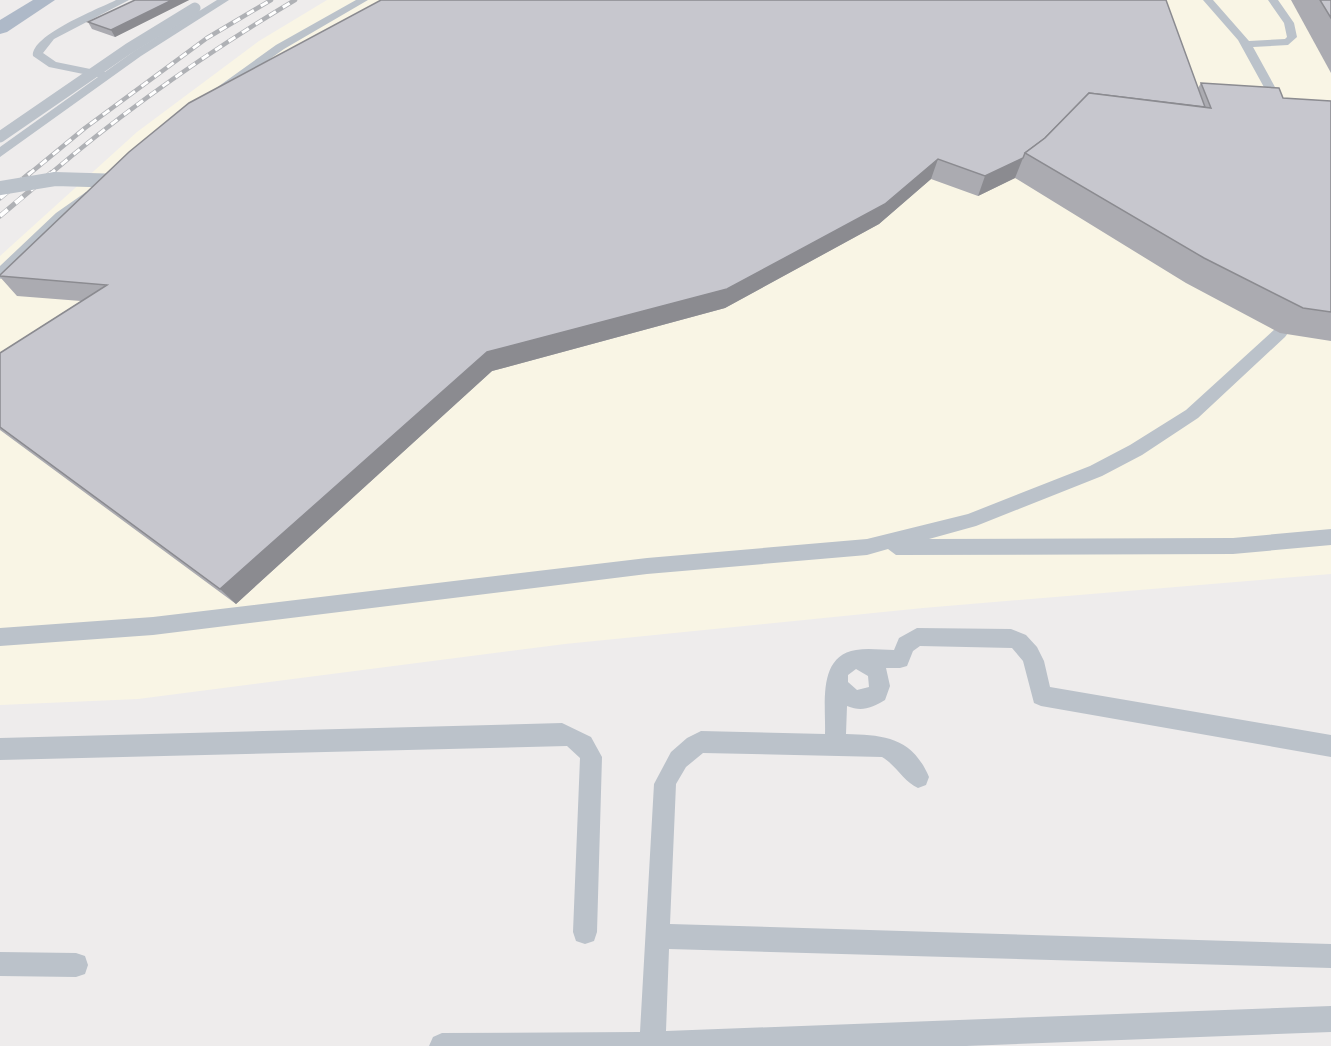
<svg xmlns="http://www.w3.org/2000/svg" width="1331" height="1046" viewBox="0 0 1331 1046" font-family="'Nunito Sans',sans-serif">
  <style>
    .commercial { fill: #f9f5e5 }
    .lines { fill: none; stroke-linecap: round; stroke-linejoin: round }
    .lane { fill: #bbc2ca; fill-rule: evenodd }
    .primary { fill: #aeb9c8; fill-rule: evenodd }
    .rail-far1-casing { stroke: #afb1b5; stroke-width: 4.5 }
    .rail-casing { stroke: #afb1b5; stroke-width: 5 }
    .rail-far1 { stroke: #fff; stroke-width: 3; stroke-dasharray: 8; stroke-linecap: butt }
    .rail { stroke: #fff; stroke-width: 4; stroke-dasharray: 10; stroke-linecap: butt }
    .lane-bridge-far1 { stroke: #bbc2ca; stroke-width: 11 }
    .lane-bridge { stroke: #bbc2ca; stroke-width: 14 }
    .wall { fill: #ababb1 }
    .shaded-wall { fill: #8b8b90 }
    .building { fill: #c7c7ce; stroke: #8b8b90; stroke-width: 1.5 }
  </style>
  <rect width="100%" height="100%" fill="#eeecec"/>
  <polygon class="commercial" points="327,0 1331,0 1331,574 923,608 565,644 138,699 0,705 0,256 137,132 259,41"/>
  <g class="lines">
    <g class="lane">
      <path d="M116 0H129L54 39 43 53 56 62 105 72 133 52 217 0H229L141 56 0 157V147L98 77 49 67 33 56C31 35 98 9 116 0Z"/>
      <polygon points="356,0 368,0 284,49 222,93 218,94 212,91 276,45"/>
      <polygon points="1203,0 1213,0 1249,41 1285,39 1287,37 1284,23 1268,0 1278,0 1294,23 1297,37 1288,45 1253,47 1286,107 1284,109 1276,109 1238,40"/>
      <polygon points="86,192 92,196 91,199 66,219 5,277 0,279 0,266 56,213"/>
      <polygon points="1280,328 1288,333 1285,337 1198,418 1142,455 1102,476 976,526 929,539 1233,538 1331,529 1331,545 1233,554 896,555 888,549 867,555 647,574 153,635 0,646 0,628 153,617 647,558 867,539 968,514 1090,466 1130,445 1186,410 1275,329"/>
      <path d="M917 628 1011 629 1026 635 1037 647 1044 661 1050 687 1331 735V757L1041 706 1034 703 1023 661 1012 648 920 646 913 651 907 666 900 668H886L890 686 885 700C871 708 862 712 847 706L846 734C884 735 912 737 929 777L926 785 918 788C904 782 896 765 882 757L703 753 686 767 676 784 670 924 1331 944V968L669 949 666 1031 1331 1006V1032L966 1046H429L433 1037 442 1033 640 1032 654 784 671 752 687 738 701 731 825 734C826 705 817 656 856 650 868 648 882 650 894 650L899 638ZM856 669 868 676 869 687 857 690 848 682V675Z"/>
      <polygon points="562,723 591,737 602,757 597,932 594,941 585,944 576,941 573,932 580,758 567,746 0,760 0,738"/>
      <polygon points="0,952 76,953 85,956 88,965 85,974 76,977 0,976"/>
    </g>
    <polygon class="primary" points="33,0 55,0 7,32 0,34 0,20"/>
    <g class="rail-far1-casing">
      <g id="rail-far1">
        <polyline points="28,175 85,128 207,38 271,0"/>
        <path d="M49 175C126 109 208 52 295 0"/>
      </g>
    </g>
    <g class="rail-casing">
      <g id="rail">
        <polyline points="0,198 30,173"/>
        <polyline points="0,216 51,173"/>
      </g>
    </g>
    <use href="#rail-far1" class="rail-far1"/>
    <use href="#rail" class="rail"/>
    <polyline class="lane-bridge-far1" points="0,137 128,49 195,8"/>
    <polyline class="lane-bridge" points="0,188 55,179 123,181"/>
  </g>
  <g class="wall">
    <polygon points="135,0 189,0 115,37 92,29 88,22"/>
    <polygon points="1291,0 1331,0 1331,73"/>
    <polygon points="1201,83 1283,98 1331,101 1331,341 1280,333 1186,283 1015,178 978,196 931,179 879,224 725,308 492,371 236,604 0,430 0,353 81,301 17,296 0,277 0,276 1198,88"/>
  </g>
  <g class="shaded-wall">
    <polygon points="172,0 189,0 115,37 111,30"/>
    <polygon points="1023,158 1015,178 978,196 985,176"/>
    <polygon points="938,159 931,179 879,224 725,308 492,371 236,604 220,589 487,352"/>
  </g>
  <g class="building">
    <polygon points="135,0 172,0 111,30 88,22"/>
    <polygon points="381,0 1166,0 1205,107 1089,93 1045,138 1025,153 1023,158 985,176 938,159 885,204 727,289 487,352 220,589 0,427 0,353 107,285 0,276 0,275 129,152 189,103"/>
    <polygon points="1320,0 1331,0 1331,18"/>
    <polygon points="1201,83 1279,88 1283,98 1331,101 1331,312 1303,308 1204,258 1025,153 1045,138 1089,93 1211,108"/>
  </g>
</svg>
